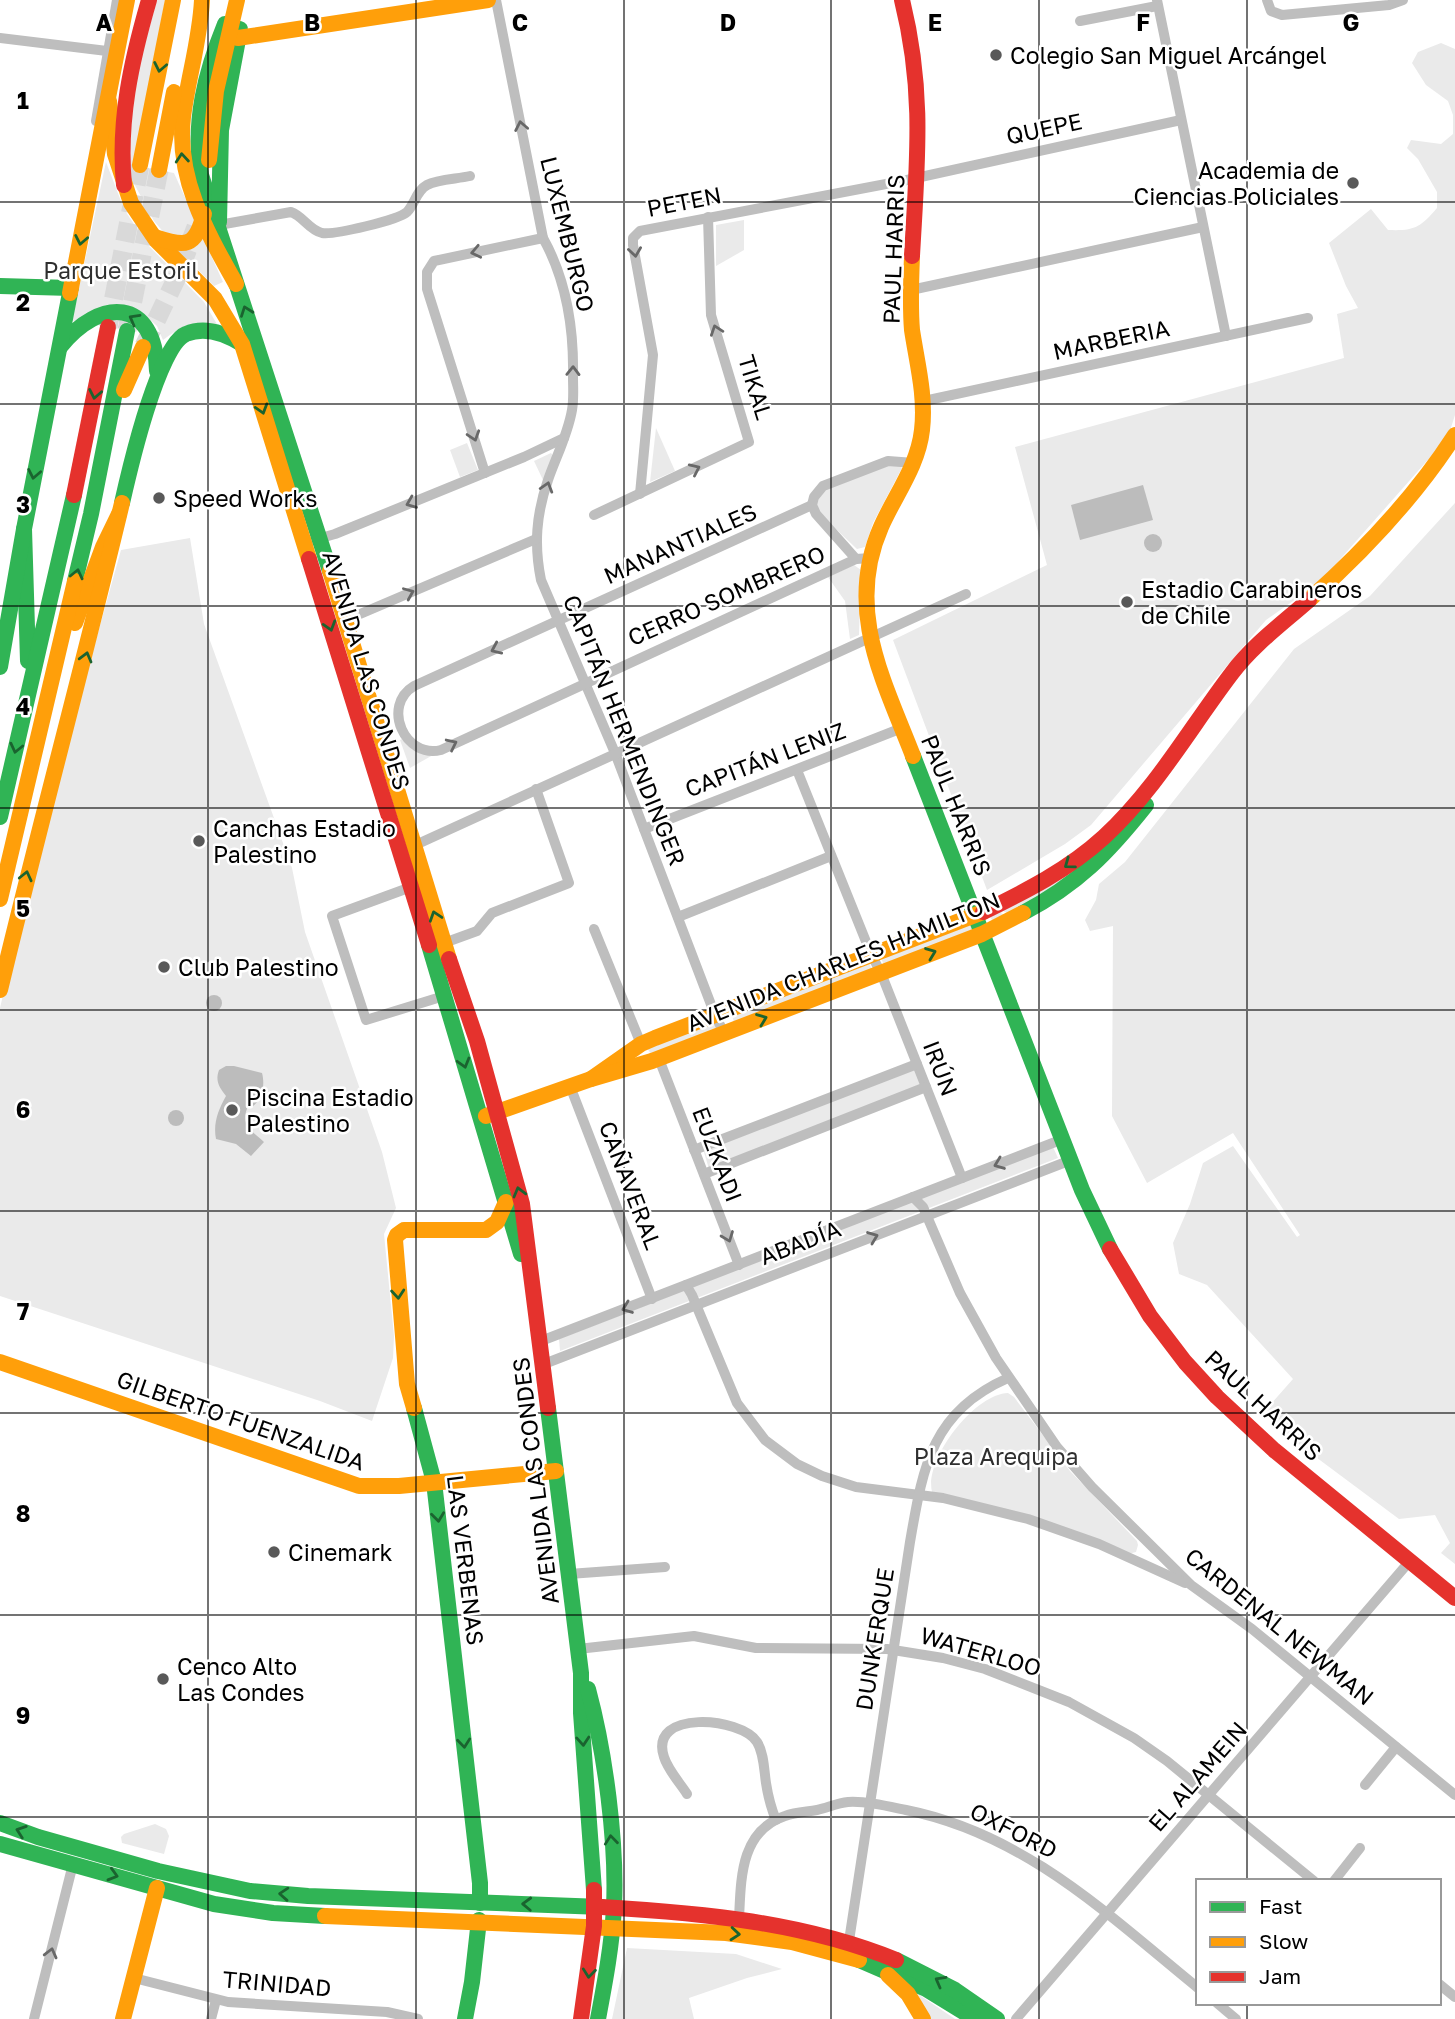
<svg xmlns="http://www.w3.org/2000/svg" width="1455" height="2019" viewBox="0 0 1455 2019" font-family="'Golos Text',sans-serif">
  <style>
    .green { fill: #eaeaea }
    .water { fill: #bcbcbc }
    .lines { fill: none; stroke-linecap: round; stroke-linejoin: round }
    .highway-tunnel { stroke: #d9d9d9; stroke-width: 19; stroke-dasharray: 19 10; stroke-linecap: butt }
    .street { stroke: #bebebe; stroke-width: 10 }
    .fast { stroke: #30b455; stroke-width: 16 }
    .slow { stroke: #ff9f0a; stroke-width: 16 }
    .jam { stroke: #e5322d; stroke-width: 16 }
    .oneway { stroke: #1a632f }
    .oneway2 { stroke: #686868 }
    .grid { fill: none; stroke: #000; stroke-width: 2; stroke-opacity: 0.55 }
    .poi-dot { fill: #595959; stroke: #fff; stroke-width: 2.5 }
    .labels { text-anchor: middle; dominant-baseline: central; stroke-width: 5; stroke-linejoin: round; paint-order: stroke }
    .poi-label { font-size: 23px; fill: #000; stroke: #fff; text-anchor: start }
    .street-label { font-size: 23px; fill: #000; stroke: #fff }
    .park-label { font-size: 23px; fill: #2f2f2f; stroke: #fff }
    .grid-label { font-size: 23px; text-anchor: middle; font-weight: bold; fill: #000; stroke: #fff; stroke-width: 5; stroke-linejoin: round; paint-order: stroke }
  </style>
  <rect width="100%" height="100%" fill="#fff"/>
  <g class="green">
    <polygon points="157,0 165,0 135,166 174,173 223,282 214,286 184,256 154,221 129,174 130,99"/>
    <path d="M1441 43 1455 49V415L1448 437 1320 582 1266 620 1091 825 1065 844 987 890 893 640 1047 565 1015 447 1344 358 1337 314 1358 308 1346 286 1329 243 1371 209 1388 230C1414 231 1420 228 1437 208V192L1418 159 1407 148 1411 140 1441 144 1453 134V115L1448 101 1426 85 1412 63 1418 52Z"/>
    <path d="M106 162 124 209 147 244 204 302 218 326C192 323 184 324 163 340L157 326 146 316 72 321Z"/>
    <polygon points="744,220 744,250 716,266 716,225"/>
    <polygon points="656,428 675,471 650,482"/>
    <polygon points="467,443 478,470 460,477 450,450"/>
    <polygon points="551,453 554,457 543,480 534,461"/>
    <polygon points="896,463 902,468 873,523 865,547 857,549 819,513 816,500 823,489"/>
    <polygon points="1455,503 1455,1564 1441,1553 1450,1543 1435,1515 1399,1519 1297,1443 1263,1413 1293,1379 1207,1285 1179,1274 1173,1243 1190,1204 1203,1163 1233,1146 1297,1237 1300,1235 1233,1133 1147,1183 1112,1116 1113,926 1090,931 1085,920 1096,900 1099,884 1125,862 1294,649 1370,596"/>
    <polygon points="190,538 204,624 292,868 305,932 382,1152 396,1208 384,1234 394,1336 393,1358 372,1421 320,1401 0,1296 0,1008 36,855 121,550"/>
    <polygon points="854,565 861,570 859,635 850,639 845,601 828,577"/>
    <path d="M402 739C411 750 418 755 433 755L410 768 400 740Z"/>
    <polygon points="1073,869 1075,871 1048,892 1007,913 1003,911 1001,913 1004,915 992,920 989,915"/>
    <polygon points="975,919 979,931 886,970 881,958"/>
    <polygon points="869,963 873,972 735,1026 732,1015"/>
    <polygon points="715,1022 718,1032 653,1057 647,1048"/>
    <polygon points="915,1067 922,1086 709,1169 703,1149"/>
    <polygon points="1053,1147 1058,1158 560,1351 559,1339"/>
    <path d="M1008 1393 1014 1397 1070 1471 1137 1541 1138 1545 1136 1552 1128 1554 932 1492C924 1460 974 1394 1008 1393Z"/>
    <polygon points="155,1824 166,1829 169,1836 164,1854 122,1843 121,1837 124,1834"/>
    <polygon points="627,1948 736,1954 782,1969 747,1978 689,1998 694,2019 612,2019"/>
    <polygon points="918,1994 955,2019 928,2019"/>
  </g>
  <g class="water">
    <polygon points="1143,485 1153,520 1080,540 1071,505"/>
    <circle cx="1153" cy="543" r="9"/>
    <circle cx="214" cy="1003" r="8"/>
    <path d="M226 1066H234L262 1073C265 1084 263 1099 253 1106L249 1104C239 1125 250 1129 264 1142L251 1156 236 1144 216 1139C213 1124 218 1110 226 1096 219 1087 215 1081 219 1070Z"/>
    <circle cx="176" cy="1118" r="8"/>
  </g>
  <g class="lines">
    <g class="highway-tunnel">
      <polyline points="108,327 140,165"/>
      <polyline points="127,330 159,170"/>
      <polyline points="144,346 178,275 196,227"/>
    </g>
    <g class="street">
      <path d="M496 0 543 238C567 281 574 329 573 377 573 388 574 399 572 410 568 434 556 457 548 480 536 515 534 545 541 580L615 753 715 1015 724 1033"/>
      <polyline points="1157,0 1226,336"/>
      <polyline points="1267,0 1271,11 1282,15 1389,5 1403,0"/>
      <polyline points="1080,21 1157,6"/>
      <polyline points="0,38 107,51"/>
      <polyline points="96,121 117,0"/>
      <path d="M219 225 291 212C303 216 309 230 322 233 335 235 398 220 407 212 415 204 416 191 427 185 438 179 457 179 470 176"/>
      <polyline points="911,290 1203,227"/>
      <polyline points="924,401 1308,318"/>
      <polyline points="485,473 427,289 427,272 434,261 543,238"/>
      <polyline points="640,494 653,355 633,245 633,238 640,231 907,180 1181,120"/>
      <path d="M812 505 414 686C381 706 405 759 441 750L856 559 871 558"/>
      <polyline points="594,515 749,442 711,315 708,217"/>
      <polyline points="314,540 335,534 524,457 564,438"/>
      <polyline points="856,559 816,514 812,505 814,497 823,486 888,461 914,463"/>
      <polyline points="346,620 536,539"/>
      <polyline points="797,770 871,954 881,973 962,1178"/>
      <polyline points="644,829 902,728"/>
      <polyline points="411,847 966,594"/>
      <polyline points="411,887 332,916 366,1020 444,996"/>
      <polyline points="678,917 831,856"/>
      <polyline points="594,929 641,1044"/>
      <polyline points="444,943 477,931 492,913 569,883 536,789"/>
      <polyline points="659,1059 739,1265"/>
      <polyline points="570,1086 652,1299"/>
      <polyline points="694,1150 917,1064"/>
      <polyline points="704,1174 926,1087"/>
      <polyline points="913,1197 923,1207 960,1293 996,1358 1057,1447 1092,1487 1191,1585 1252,1629 1455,1795"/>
      <polyline points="686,1285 692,1295 737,1403 765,1440 797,1464 822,1476 856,1487 943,1498 1028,1519 1099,1544 1185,1583"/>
      <polyline points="541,1341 1063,1139"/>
      <polyline points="544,1364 1071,1160"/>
      <polyline points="569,1574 665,1567"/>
      <polyline points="578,1649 694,1636 756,1648 887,1649 943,1658 985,1669 1069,1702 1134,1738 1167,1761 1314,1881"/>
      <polyline points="1365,1785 1396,1747"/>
      <path d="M687 1794C680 1783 668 1770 664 1757 648 1709 741 1717 757 1742 764 1753 764 1770 766 1783 768 1796 771 1808 776 1820"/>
      <polyline points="1334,1881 1360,1848"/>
      <path d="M739 1919C741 1879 740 1831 785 1816 796 1812 806 1812 817 1810 827 1808 837 1803 848 1802 867 1801 887 1806 906 1810 1025 1834 1107 1914 1198 1988"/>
      <path d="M849 1941 910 1542C923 1467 931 1412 1008 1378"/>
      <polyline points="134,1978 228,2002 387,2012 418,2019"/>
      <polyline points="1439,1984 1455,1997"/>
      <polyline points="1217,2003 1236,2019"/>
      <polyline points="34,2019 73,1864"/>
      <polyline points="211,2019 216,2000"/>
      <polyline points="1016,2019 1409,1562"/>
    </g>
    <g class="fast">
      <path d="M225 24C205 73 193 122 201 175L330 571"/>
      <polyline points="219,222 221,130 240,29"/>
      <polyline points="0,286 71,288"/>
      <path d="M60 347C100 297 155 297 157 371"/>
      <path d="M122 503C129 472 158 345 186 334 205 326 226 334 242 344"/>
      <polyline points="24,529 28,661"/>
      <polyline points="75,581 91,514 127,331"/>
      <polyline points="0,667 24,529 70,293"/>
      <polyline points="913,756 1082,1190 1110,1249"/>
      <polyline points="0,817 74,495"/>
      <path d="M1023 913C1078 884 1108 853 1146 805"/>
      <polyline points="429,945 521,1254"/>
      <polyline points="414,1408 434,1482 480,1883 480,1903"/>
      <polyline points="548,1408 581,1673 581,1713 594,1890"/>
      <path d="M588 1689C605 1752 617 1842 614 1907 612 1945 605 1982 598 2019"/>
      <polyline points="0,1823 38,1837 158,1871 250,1891 308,1896 602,1907"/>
      <polyline points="0,1844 214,1904 273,1913 325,1916"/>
      <polyline points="859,1960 926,1989 975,2019"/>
      <polyline points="896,1960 955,1990 997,2019"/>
      <polyline points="465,2019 472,1982 479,1920"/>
    </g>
    <g class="slow">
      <path d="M202 0C200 40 188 78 183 117 176 179 207 232 236 284"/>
      <polyline points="238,38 488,0"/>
      <polyline points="109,101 115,154 131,203 156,240 215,299 242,344 309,559"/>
      <polyline points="209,160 216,91 237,0"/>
      <polyline points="140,165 173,0"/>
      <polyline points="159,170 174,92"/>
      <path d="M155 237C186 247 195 248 204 214"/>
      <path d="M912 256C911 280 910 306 912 330 917 363 926 396 922 430 918 466 895 495 881 527 845 609 883 679 913 756"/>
      <polyline points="70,293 127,0"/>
      <polyline points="124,390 143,347"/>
      <polyline points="330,571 449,959"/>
      <path d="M1309 600C1364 551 1415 497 1455 435"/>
      <polyline points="75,623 103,547 119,514"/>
      <polyline points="0,899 75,581"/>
      <path d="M0 990C39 827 83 666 122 503"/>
      <polyline points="591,1079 641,1044 655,1038 983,912"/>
      <polyline points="486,1116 591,1079 652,1061 982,934 1023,913"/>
      <polyline points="0,1362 359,1486 399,1486 556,1471"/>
      <polyline points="414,1408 407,1384 395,1240 397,1235 404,1230 486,1230 497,1222 506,1202"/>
      <polyline points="325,1916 726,1933 792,1942 859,1960"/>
      <polyline points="888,1975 908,1994 923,2019"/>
      <polyline points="123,2019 157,1888"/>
    </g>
    <g class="jam">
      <path d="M902 0C925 92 917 163 912 256"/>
      <path d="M124 185C118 121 131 62 149 0"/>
      <polyline points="74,495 108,327"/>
      <polyline points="309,559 429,945"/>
      <path d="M983 912C1026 891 1068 870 1104 837 1156 789 1190 728 1232 673 1253 645 1283 623 1309 600"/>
      <polyline points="449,959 477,1041 522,1204 548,1408"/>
      <polyline points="1110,1249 1150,1316 1185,1362 1217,1397 1274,1450 1455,1598"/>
      <path d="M602 1907C702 1913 803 1922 896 1960"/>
      <polyline points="581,2019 594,1926 594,1890"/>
    </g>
  </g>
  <defs><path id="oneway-chevron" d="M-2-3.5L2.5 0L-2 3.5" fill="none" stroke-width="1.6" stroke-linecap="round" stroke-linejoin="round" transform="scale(1.75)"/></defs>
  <g class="oneway">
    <use href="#oneway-chevron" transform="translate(160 67) rotate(101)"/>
    <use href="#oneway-chevron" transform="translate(182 158) rotate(-95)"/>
    <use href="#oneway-chevron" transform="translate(81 240) rotate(101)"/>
    <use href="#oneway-chevron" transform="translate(246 311) rotate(-110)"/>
    <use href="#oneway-chevron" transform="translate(134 319) rotate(-151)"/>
    <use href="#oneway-chevron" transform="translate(95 394) rotate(101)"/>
    <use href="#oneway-chevron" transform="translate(262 409) rotate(73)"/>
    <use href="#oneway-chevron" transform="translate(34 474) rotate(101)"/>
    <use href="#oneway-chevron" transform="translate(77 574) rotate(-77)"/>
    <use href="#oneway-chevron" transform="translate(330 626) rotate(73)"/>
    <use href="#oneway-chevron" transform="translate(86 657) rotate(-75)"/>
    <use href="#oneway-chevron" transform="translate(16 748) rotate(103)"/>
    <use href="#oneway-chevron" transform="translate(1069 864) rotate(144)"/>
    <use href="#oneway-chevron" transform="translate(26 876) rotate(-77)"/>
    <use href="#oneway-chevron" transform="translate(435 916) rotate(-108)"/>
    <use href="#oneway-chevron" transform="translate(931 953) rotate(-21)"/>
    <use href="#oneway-chevron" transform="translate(762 1019) rotate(-21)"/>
    <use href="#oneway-chevron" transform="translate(464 1063) rotate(74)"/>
    <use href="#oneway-chevron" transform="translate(519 1192) rotate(-105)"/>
    <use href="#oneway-chevron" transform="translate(398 1294) rotate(85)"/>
    <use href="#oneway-chevron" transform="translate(438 1517) rotate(83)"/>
    <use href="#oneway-chevron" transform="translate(583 1741) rotate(86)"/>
    <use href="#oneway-chevron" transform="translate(464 1743) rotate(84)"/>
    <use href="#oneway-chevron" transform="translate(21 1831) rotate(-161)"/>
    <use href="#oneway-chevron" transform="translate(611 1840) rotate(-96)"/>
    <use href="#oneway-chevron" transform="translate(113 1875) rotate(16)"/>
    <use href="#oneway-chevron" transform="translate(284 1894) rotate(-176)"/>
    <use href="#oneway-chevron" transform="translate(527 1904) rotate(-178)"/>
    <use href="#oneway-chevron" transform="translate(735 1934) rotate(5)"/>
    <use href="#oneway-chevron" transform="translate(589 1973) rotate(96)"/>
    <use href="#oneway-chevron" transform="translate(940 1981) rotate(-151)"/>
  </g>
  <g class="oneway2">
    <use href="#oneway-chevron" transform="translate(521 126) rotate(-101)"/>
    <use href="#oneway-chevron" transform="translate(476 252) rotate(168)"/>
    <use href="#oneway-chevron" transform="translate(635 252) rotate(82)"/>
    <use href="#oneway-chevron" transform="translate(716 330) rotate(-109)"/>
    <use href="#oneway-chevron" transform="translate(573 371) rotate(-89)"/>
    <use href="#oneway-chevron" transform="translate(474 436) rotate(72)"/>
    <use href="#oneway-chevron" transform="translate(695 469) rotate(-25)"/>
    <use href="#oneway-chevron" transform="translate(547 487) rotate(-73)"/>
    <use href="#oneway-chevron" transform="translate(411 503) rotate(158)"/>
    <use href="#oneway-chevron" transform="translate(409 593) rotate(-23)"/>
    <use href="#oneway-chevron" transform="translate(496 649) rotate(156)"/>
    <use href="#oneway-chevron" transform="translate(452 744) rotate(-26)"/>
    <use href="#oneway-chevron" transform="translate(999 1164) rotate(159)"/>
    <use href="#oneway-chevron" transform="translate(728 1237) rotate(69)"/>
    <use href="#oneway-chevron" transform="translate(873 1237) rotate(-21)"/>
    <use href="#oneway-chevron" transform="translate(627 1308) rotate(159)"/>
    <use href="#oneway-chevron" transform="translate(51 1953) rotate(-76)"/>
  </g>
  <path class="grid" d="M208 0V2019M416 0V2019M624 0V2019M831 0V2019M1039 0V2019M1247 0V1881M0 202H1455M0 404H1455M0 606H1455M0 808H1455M0 1010H1455M0 1211H1455M0 1413H1455M0 1615H1455M0 1817H1455M1247 2003V2019"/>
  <g class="poi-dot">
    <circle cx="996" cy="55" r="7"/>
    <circle cx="1353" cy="183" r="7"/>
    <circle cx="159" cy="498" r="7"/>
    <circle cx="1127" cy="602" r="7"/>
    <circle cx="199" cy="841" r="7"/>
    <circle cx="164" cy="967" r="7"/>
    <circle cx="232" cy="1110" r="7"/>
    <circle cx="274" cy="1552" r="7"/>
    <circle cx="163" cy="1679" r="7"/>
  </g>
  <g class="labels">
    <g class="poi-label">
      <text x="1010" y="55">Colegio San Miguel Arcángel</text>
      <text x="1339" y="170" text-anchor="end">Academia de<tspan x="1339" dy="26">Ciencias Policiales</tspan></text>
      <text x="173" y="498">Speed Works</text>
      <text x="1141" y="589">Estadio Carabineros<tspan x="1141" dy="26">de Chile</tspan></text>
      <text x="213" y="828">Canchas Estadio<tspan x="213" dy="26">Palestino</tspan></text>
      <text x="178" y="967">Club Palestino</text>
      <text x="246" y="1097">Piscina Estadio<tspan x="246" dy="26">Palestino</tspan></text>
      <text x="288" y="1552">Cinemark</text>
      <text x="177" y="1666">Cenco Alto<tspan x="177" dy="26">Las Condes</tspan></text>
    </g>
    <g class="street-label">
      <text transform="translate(1044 128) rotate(-12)">QUEPE</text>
      <text transform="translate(684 201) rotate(-11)">PETEN</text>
      <text transform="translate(568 234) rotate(76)">LUXEMBURGO</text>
      <text transform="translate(893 249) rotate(-88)">PAUL HARRIS</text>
      <text transform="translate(1111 339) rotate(-12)">MARBERIA</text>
      <text transform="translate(756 387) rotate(73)">TIKAL</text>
      <text transform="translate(680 543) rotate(-24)">MANANTIALES</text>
      <text transform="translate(726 595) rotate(-24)">CERRO SOMBRERO</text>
      <text transform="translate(367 670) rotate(73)">AVENIDA LAS CONDES</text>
      <text transform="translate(625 730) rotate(68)">CAPITÁN HERMENDINGER</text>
      <text transform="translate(765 759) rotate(-21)">CAPITÁN LENIZ</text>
      <text transform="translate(957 805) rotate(68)">PAUL HARRIS</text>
      <text transform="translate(843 961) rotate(-22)">AVENIDA CHARLES HAMILTON</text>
      <text transform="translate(941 1068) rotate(69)">IRÚN</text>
      <text transform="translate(718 1154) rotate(69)">EUZKADI</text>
      <text transform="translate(631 1185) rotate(69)">CAÑAVERAL</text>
      <text transform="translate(800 1242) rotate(-21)">ABADÍA</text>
      <text transform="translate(1264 1405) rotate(43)">PAUL HARRIS</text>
      <text transform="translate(241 1420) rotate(19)">GILBERTO FUENZALIDA</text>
      <text transform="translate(535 1481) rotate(-97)">AVENIDA LAS CONDES</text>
      <text transform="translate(466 1560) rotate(83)">LAS VERBENAS</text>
      <text transform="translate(1280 1626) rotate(39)">CARDENAL NEWMAN</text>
      <text transform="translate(874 1639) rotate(-81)">DUNKERQUE</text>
      <text transform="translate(981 1651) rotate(16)">WATERLOO</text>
      <text transform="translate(1197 1776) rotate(-49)">EL ALAMEIN</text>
      <text transform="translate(1014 1830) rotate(27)">OXFORD</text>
      <text transform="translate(277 1983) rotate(5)">TRINIDAD</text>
    </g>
    <g class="park-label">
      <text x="121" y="270">Parque Estoril</text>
      <text x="996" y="1456">Plaza Arequipa</text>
    </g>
  </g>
  <g class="grid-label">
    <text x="104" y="31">A</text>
    <text x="312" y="31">B</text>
    <text x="520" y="31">C</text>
    <text x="728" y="31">D</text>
    <text x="935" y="31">E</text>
    <text x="1143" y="31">F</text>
    <text x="1351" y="31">G</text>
    <text x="23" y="109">1</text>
    <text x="23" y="311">2</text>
    <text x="23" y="513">3</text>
    <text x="23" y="715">4</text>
    <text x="23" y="917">5</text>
    <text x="23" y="1118">6</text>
    <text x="23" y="1320">7</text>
    <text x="23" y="1522">8</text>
    <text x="23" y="1724">9</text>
  </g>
  <rect x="1196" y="1879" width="245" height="126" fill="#ffffff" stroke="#999999" stroke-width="2"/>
  <rect x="1210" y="1902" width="35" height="10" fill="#30b455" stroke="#999999" stroke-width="2"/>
  <text x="1259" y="1914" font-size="21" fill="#000000">Fast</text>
  <rect x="1210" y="1937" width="35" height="10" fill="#ff9f0a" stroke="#999999" stroke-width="2"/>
  <text x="1259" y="1949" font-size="21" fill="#000000">Slow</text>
  <rect x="1210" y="1972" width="35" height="10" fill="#e5322d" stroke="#999999" stroke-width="2"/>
  <text x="1259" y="1984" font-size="21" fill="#000000">Jam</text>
</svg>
